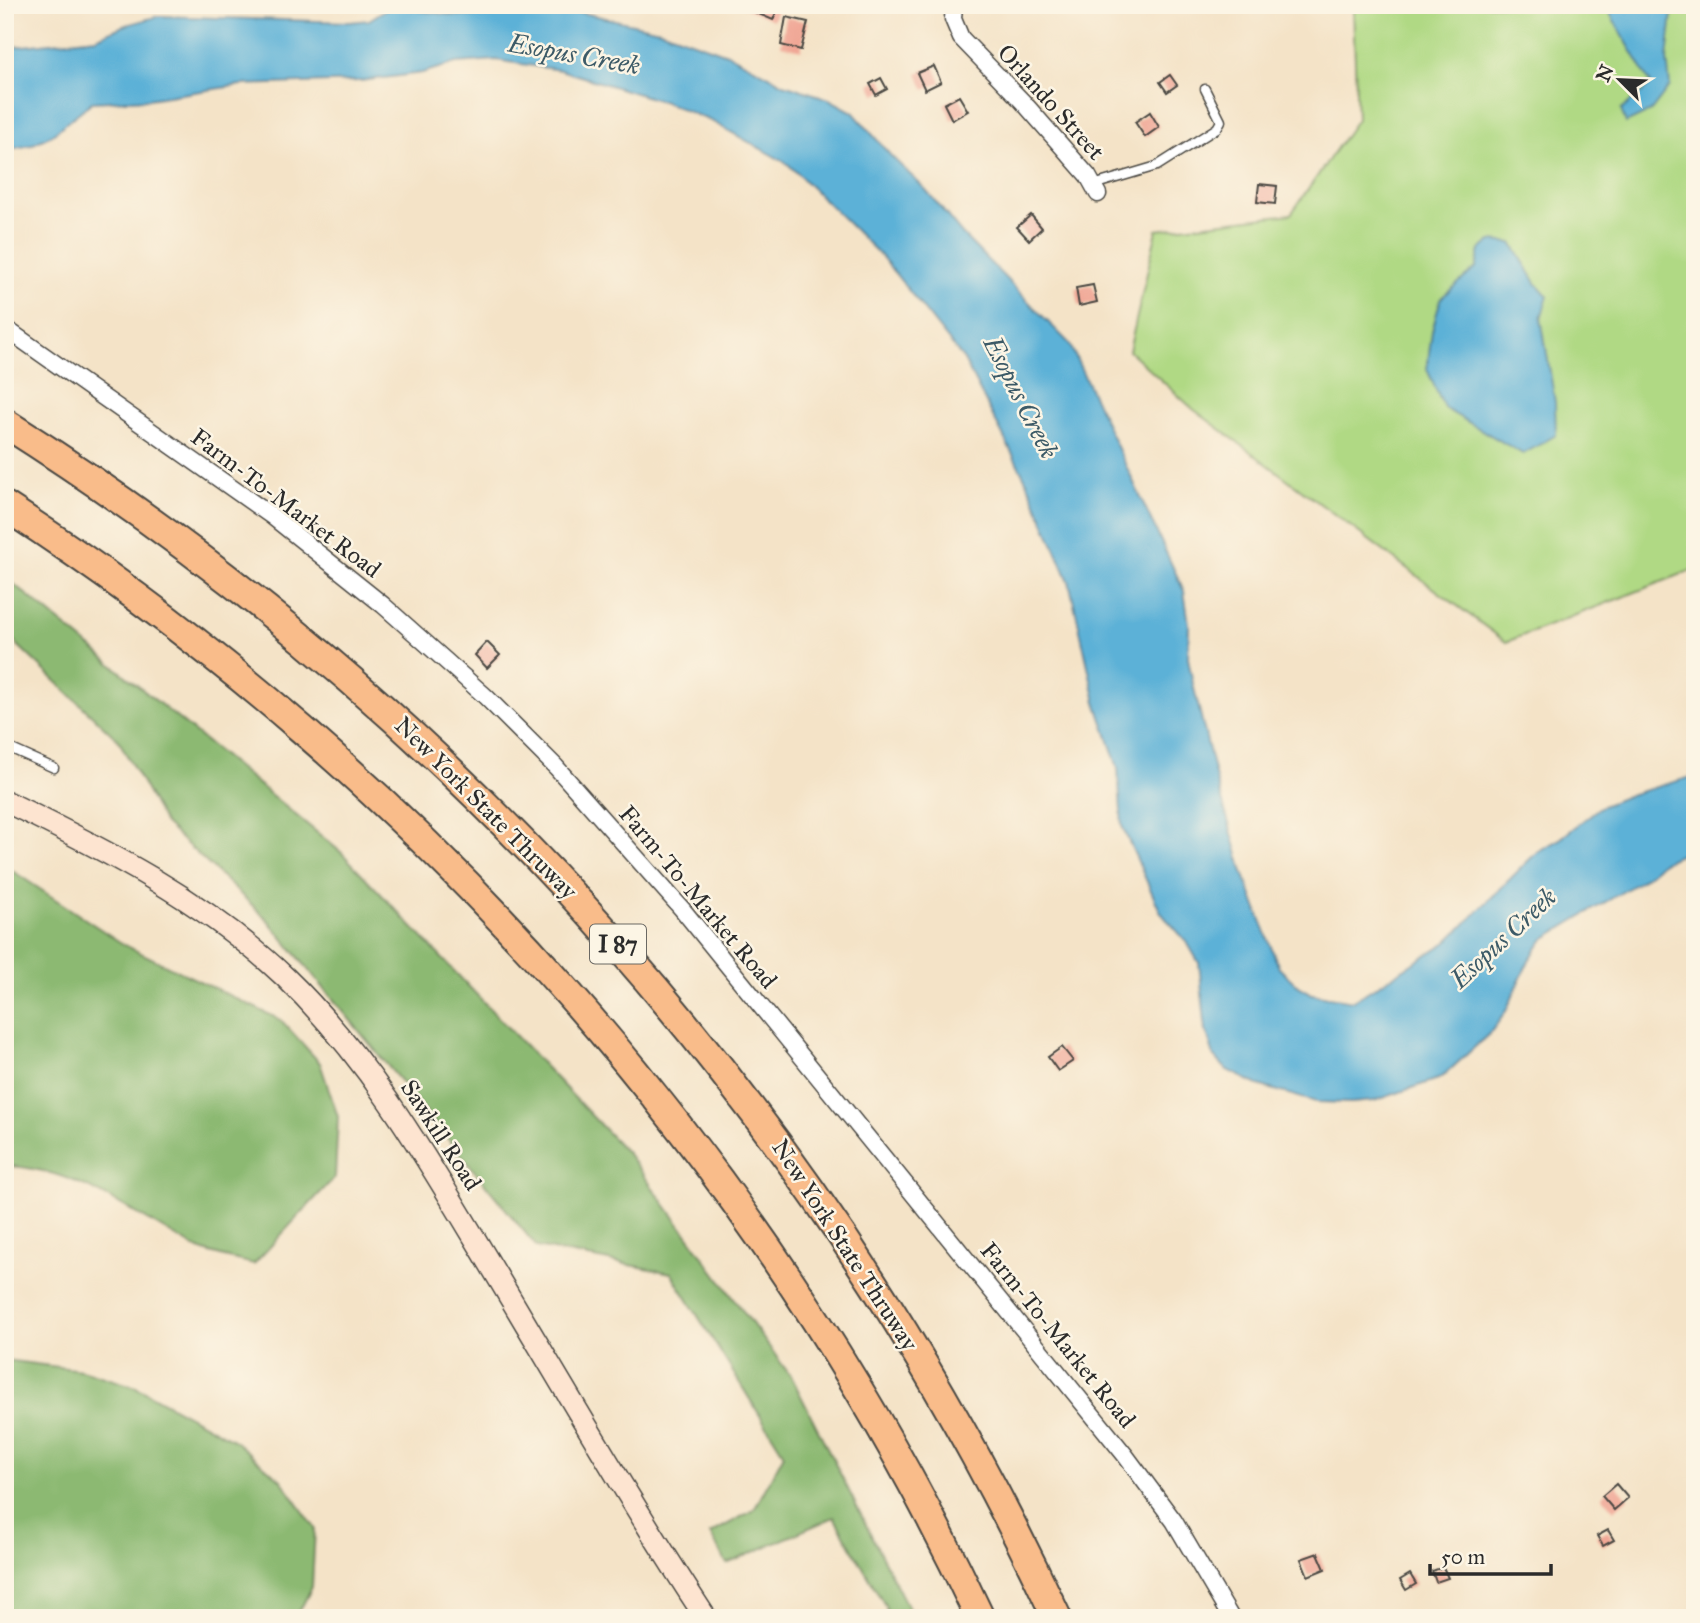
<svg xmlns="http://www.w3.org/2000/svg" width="1700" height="1623" viewBox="0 0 1700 1623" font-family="'IM FELL Great Primer',serif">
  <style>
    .green { fill: #b0d984; stroke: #6e8258; stroke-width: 2 }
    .forest { fill: #8cb972; stroke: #5c724e; stroke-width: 2 }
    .water { fill: #5bb1d7; stroke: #436e81; stroke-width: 2 }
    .building { fill: #f0a694 }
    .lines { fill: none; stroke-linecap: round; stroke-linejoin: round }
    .lane-casing { stroke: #494742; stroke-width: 11 }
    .street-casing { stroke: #494742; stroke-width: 19 }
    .secondary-casing { stroke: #494742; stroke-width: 24 }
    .highway-casing { stroke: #494742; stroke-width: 32 }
    .lane { stroke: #fff; stroke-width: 8 }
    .street { stroke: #fff; stroke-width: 16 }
    .secondary { stroke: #fde4d0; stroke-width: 21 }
    .highway { stroke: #f9bc8a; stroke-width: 28 }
    .labels { text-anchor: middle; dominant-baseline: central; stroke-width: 5; stroke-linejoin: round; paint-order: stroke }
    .shield { fill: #fcf5e5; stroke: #6a6863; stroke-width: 2 }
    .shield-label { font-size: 23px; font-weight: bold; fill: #2b2b2b }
    .street-label { font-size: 24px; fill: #2b2b2b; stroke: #fcf5e5 }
    .water-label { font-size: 26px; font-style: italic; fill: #3c5a67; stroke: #fcf5e5 }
  </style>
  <rect width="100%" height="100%" fill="#fcf5e5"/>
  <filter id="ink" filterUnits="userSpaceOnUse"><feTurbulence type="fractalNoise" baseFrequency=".0143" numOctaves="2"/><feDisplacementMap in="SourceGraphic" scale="14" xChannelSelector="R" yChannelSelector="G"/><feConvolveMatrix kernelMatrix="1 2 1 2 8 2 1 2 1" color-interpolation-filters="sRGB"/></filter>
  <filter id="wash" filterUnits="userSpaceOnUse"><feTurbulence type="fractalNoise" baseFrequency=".00686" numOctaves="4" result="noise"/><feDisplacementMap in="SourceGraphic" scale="28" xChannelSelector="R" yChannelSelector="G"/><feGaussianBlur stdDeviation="1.57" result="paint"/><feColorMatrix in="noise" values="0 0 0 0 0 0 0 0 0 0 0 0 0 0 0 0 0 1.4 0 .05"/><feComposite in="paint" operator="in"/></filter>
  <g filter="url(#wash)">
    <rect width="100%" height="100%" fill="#f4e3c7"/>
    <polygon class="green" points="1353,5 1695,5 1695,569 1506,642 1193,409 1129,351 1157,230 1291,214 1357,119"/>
    <g class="forest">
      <polygon points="5,577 342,853 628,1154 792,1378 913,1618 887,1618 886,1607 834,1517 727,1564 710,1534 754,1510 784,1454 671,1273 537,1247 267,919 164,823 119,741 5,633"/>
      <path d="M5 866 126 946 281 1020 320 1063 338 1117 335 1177 254 1264C234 1259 210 1255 192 1246 134 1214 74 1167 5 1166Z"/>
      <polygon points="5,1360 81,1370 136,1387 235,1441 281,1480 315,1528 312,1587 296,1618 5,1618"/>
    </g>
    <g class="water">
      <path d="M512 5H547L660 30 730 55 784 84 829 99 853 112 891 156 926 190 962 234 1069 343 1184 591 1189 624 1188 658 1193 684 1217 783 1244 875 1279 968 1298 986 1312 994 1353 1001 1447 942 1538 851 1560 839 1600 807 1632 794 1695 776V848L1663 862 1642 880 1544 939 1529 960 1505 1013 1490 1033 1441 1078 1374 1101 1351 1103 1316 1102 1258 1085 1227 1070 1214 1056 1206 1031 1199 963 1187 942 1161 913 1122 826 1118 768 1096 702 1069 581 1028 484 964 360 882 257 788 164 711 121 665 102 560 70 496 60 456 63 422 73 360 81 241 85 148 99 92 102 50 136 31 145 5 150V48L96 38 123 26 159 16 350 22 369 20 391 6C430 10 475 26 512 5Z"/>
      <polygon points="1605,5 1673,5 1667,59 1670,86 1651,111 1626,123 1621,110 1651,84"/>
      <polygon points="1491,241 1512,243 1536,283 1548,296 1541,318 1555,402 1556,435 1523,454 1444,408 1427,369 1432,331 1441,298 1476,268 1480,250"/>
    </g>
    <g id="blocks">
      <g class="building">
        <polygon points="738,5 779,5 773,20"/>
        <polygon points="786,17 808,22 801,50 781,45"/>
        <polygon points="934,66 941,82 925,90 917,73"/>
        <polygon points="1170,75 1177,85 1167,92 1160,82"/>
        <polygon points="881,78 887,89 876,95 870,84"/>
        <polygon points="959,96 968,111 952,120 944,104"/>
        <polygon points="1150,112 1159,127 1145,137 1135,122"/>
        <polygon points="1259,184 1277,186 1275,204 1257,202"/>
        <polygon points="1031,215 1042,228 1029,240 1017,227"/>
        <polygon points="1093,285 1097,302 1079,306 1076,288"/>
        <polygon points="487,642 500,655 487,668 475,655"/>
        <polygon points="1062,1047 1073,1061 1058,1071 1048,1057"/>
        <polygon points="1616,1484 1628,1498 1614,1510 1602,1496"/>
        <polygon points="1608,1530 1614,1540 1603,1546 1597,1536"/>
        <polygon points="1318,1553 1325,1569 1308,1576 1301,1559"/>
        <polygon points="1443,1567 1448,1578 1436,1582 1432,1571"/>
        <polygon points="1410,1574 1416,1584 1406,1590 1400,1580"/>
      </g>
    </g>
  </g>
  <g filter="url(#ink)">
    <use href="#blocks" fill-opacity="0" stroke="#494742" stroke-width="2"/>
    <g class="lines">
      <g class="lane-casing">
        <g id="lane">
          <polyline points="1093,185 1157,166 1217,128 1221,121 1205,89"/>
          <polyline points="5,746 54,768"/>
        </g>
      </g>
      <g class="street-casing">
        <g id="street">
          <polyline points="954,5 953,19 961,38 1023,102 1088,176 1098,194"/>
          <polyline points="5,328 273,517 383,605 484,695 556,767 682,909 1125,1455 1174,1521 1231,1618"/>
        </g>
      </g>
      <g class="secondary-casing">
        <path id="secondary" d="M5 801C104 849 204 900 285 977 370 1059 427 1159 487 1259 559 1379 629 1501 706 1618"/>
      </g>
      <g class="highway-casing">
        <g id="highway">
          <path d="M5 423C462 712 829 1126 1057 1618"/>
          <path d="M5 506C418 773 772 1171 980 1618"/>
        </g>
      </g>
      <use href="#lane" class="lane"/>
      <use href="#street" class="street"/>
      <use href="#secondary" class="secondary"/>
      <use href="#highway" class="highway"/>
    </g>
  </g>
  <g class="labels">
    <rect class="shield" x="590" y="924.5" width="56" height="39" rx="5"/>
    <g class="shield-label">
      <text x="618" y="944">I 87</text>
    </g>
    <g class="street-label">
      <text transform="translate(1051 102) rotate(48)">Orlando Street</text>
      <text transform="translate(286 503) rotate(37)">Farm-To-Market Road</text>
      <text transform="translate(486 808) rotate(45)">New York State Thruway</text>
      <text transform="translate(698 897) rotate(50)">Farm-To-Market Road</text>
      <text transform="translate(441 1135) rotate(57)">Sawkill Road</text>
      <text transform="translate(845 1245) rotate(57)">New York State Thruway</text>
      <text transform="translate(1058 1335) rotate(51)">Farm-To-Market Road</text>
    </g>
    <g class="water-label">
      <text transform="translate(574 54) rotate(10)">Esopus Creek</text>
      <text transform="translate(1021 397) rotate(63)">Esopus Creek</text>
      <text transform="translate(1503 938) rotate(-43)">Esopus Creek</text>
    </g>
  </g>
  <rect width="1700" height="1623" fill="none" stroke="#fcf5e5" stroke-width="28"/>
  <g transform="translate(1620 80) rotate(294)" stroke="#fcf5e5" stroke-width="5" paint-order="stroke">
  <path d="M0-5L12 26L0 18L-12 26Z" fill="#2b2b2b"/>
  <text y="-10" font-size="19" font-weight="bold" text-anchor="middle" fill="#2b2b2b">N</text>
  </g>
  <path d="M1430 1564v10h121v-10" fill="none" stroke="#2b2b2b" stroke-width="3.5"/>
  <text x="1441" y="1564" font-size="21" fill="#2b2b2b" stroke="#fcf5e5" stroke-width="5" paint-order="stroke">50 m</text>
</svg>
